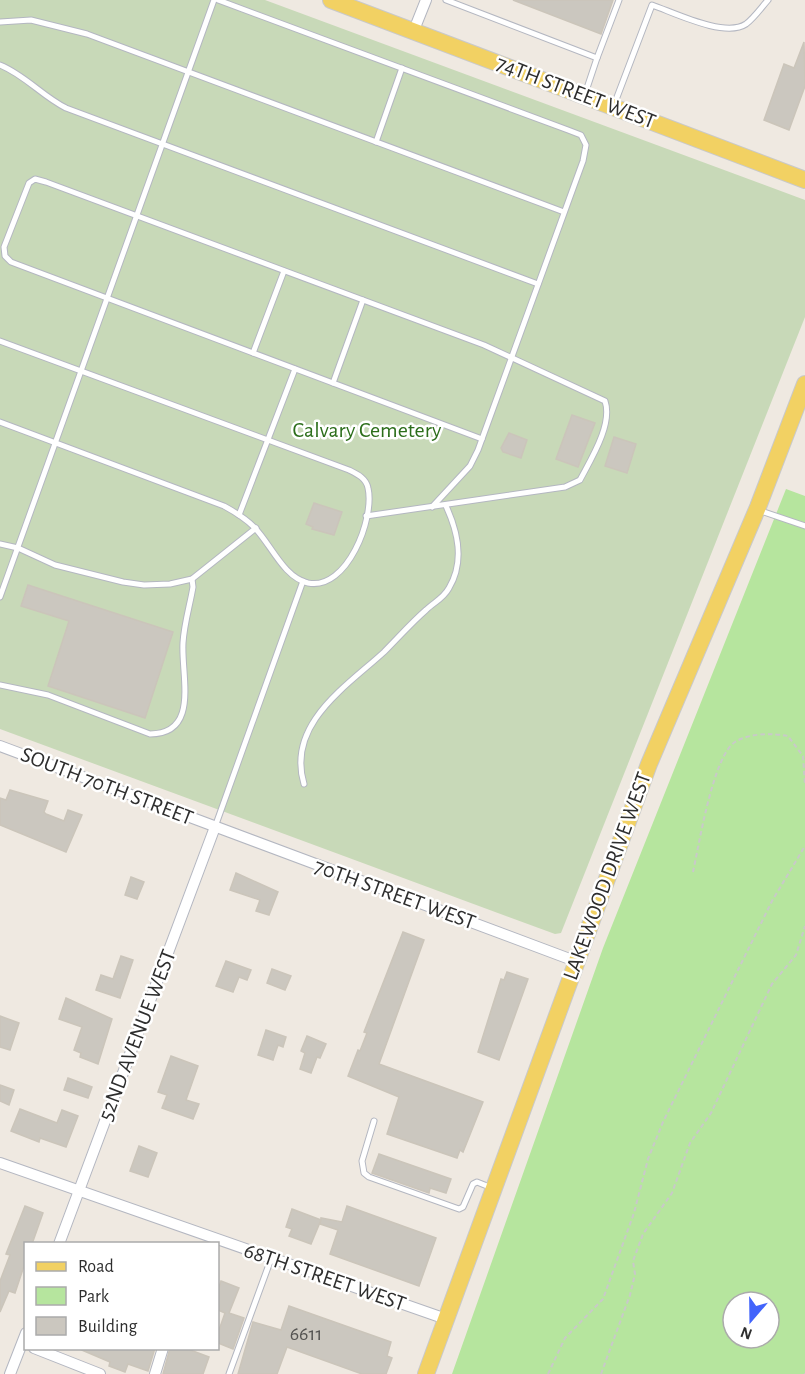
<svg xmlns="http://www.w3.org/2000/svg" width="805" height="1374" viewBox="0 0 805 1374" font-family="'Alegreya Sans',sans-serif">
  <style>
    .green { fill: #b6e59e; fill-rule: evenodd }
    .cemetery { fill: #c8d9b8 }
    .building { fill: #cbc7bf; stroke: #cbc5ba; stroke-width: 1.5 }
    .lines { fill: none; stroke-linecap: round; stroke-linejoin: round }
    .lane-casing { stroke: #b4b7c1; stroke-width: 7 }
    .street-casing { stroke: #b4b7c1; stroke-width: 12 }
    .primary-casing { stroke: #c9c9c9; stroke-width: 18 }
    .path { stroke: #c9c9c9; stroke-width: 2; stroke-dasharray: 4.5 3; stroke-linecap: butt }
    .lane { stroke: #fff; stroke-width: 5 }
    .street { stroke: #fff; stroke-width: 10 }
    .primary { stroke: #f2d163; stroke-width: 16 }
    .labels { text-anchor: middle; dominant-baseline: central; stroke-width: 5; stroke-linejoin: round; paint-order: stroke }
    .number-label { font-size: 20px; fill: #555452 }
    .street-label { font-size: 22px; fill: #2e2e2e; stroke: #fff }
    .park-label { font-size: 22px; fill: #2c6e1b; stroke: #fff }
  </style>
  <rect width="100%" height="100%" fill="#efe9e1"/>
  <path class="green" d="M786 489 805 496V1374H452L603 948ZM733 1302H769V1338H733Z"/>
  <polygon class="cemetery" points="0,0 265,0 805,200 805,317 561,933 555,934 0,729"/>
  <g class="building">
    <polygon points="513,0 613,0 601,34"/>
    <polygon points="804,42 805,86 789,130 764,120 784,64 794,68"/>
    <polygon points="572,415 595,423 578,467 556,459"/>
    <polygon points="509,433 527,440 521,458 503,452 501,448"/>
    <polygon points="614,437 636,444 627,473 605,466"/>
    <polygon points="314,503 342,512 334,535 312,529 313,527 306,524"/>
    <polygon points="28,585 173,632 145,718 48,686 69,621 21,606"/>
    <polygon points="10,790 48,801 44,812 46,814 64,821 68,810 82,815 66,852 0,825 0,798 6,800"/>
    <polygon points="236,873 278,892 269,915 256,911 260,900 230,890"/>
    <polygon points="131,877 144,882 137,899 125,895"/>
    <polygon points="403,932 424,940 379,1064 483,1102 463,1152 460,1150 457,1158 387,1134 399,1097 348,1076 358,1050 360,1051 367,1033 364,1032"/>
    <polygon points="121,956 133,960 120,998 96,990 101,975 113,979"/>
    <polygon points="226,961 251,970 247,980 239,977 233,992 216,986"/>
    <polygon points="272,969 291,976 285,990 267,983"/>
    <polygon points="507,972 528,979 499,1060 478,1052 501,979 504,980"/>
    <polygon points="66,998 112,1019 98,1064 80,1057 81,1053 74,1050 82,1027 59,1019"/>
    <polygon points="0,1016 19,1023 10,1050 0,1047"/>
    <polygon points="266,1030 286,1037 283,1047 278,1045 273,1060 258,1055"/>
    <polygon points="307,1036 326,1044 320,1058 317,1057 311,1073 300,1069 305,1053 301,1051"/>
    <polygon points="171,1056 198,1066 186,1100 199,1104 193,1119 162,1108 167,1095 158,1092"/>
    <polygon points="68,1078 92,1087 88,1098 64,1090"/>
    <polygon points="0,1085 14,1090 9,1105 0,1101"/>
    <polygon points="20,1109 57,1123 62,1110 78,1116 66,1147 40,1138 39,1142 11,1131"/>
    <polygon points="139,1146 157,1153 148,1177 130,1171"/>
    <polygon points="379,1154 451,1179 446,1193 430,1188 429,1193 372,1173"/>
    <polygon points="25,1206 43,1213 32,1244 26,1244 26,1260 15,1293 9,1291 0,1312 0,1281 10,1255 6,1254"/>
    <polygon points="347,1206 436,1238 419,1286 330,1254 338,1230 320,1224 321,1218 342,1222"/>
    <polygon points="292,1209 321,1220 311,1244 289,1236 292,1229 286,1227"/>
    <polygon points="221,1281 239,1288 229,1313 244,1318 233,1349 218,1343 218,1333 225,1313 218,1310 218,1290"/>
    <polygon points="289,1306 391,1342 387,1356 392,1358 386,1374 362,1374 287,1347 277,1374 238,1374 253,1322 281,1330"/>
    <polygon points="77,1348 155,1348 148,1371 128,1364 125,1372 109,1366 110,1362"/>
    <polygon points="170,1348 185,1348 209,1357 203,1374 163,1374"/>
  </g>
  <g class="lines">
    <g class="lane-casing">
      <g id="lane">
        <polyline points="218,0 568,130 581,135 586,145 583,161 478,450 470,466 432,507"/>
        <polyline points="446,0 597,58 585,94"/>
        <polyline points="0,22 31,20 87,34 564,212"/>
        <polyline points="597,58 619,0"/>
        <path d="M0 65C25 75 42 96 66 108L538 284"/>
        <path d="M614 105 652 5C675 13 725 38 746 24 754 18 761 8 768 0"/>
        <polyline points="376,142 402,68"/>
        <path d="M0 341 349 470C357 474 366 478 368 488 375 518 347 591 308 583 283 577 271 544 254 527 245 518 235 512 224 506L0 422"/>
        <polyline points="253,353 284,271"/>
        <polyline points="333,383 363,300"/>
        <polyline points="758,510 805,526"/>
        <polyline points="239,515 295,369"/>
        <path d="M366 516 565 487 580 480C591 459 613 424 605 401L484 345 46 182 35 179 29 183 4 247 5 256 11 262 482 439"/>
        <polyline points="0,544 18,548 55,565 123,582 144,585 170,584 192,579 256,528"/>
        <polyline points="0,597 214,0"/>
        <path d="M0 685 48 695 150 734C200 734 181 676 183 643 184 624 190 605 193 587L192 579"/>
        <path d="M304 784C286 724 347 686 384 652 398 638 411 623 426 610 434 602 443 599 449 588 465 561 458 532 446 506"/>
        <polyline points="215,827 303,581"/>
        <polyline points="374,1121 362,1161 364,1173 369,1177 459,1209 463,1207 473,1184 477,1182 492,1188"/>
        <polyline points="229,1374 271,1259"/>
      </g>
    </g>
    <g class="street-casing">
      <g id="street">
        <polyline points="414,30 426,0"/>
        <polyline points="0,746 575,961"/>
        <polyline points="0,1163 446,1319"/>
        <polyline points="59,1244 215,827"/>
        <polyline points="34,1348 100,1374"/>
        <polyline points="10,1374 26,1333"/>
        <polyline points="155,1374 163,1348"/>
      </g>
    </g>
    <g class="primary-casing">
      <g id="primary">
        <polyline points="331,0 805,180"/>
        <polyline points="426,1374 649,764 758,507 805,384"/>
      </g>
    </g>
    <g class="path">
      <path d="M693 872C699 845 713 756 735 742 749 733 773 733 788 736L803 756 805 785"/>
      <polyline points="548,1374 565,1338 603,1299 634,1213 648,1159 663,1122 772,901 805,846"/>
      <polyline points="601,1374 630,1295 635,1274 633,1261 643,1234 672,1193 690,1143 711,1113 772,984 796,955 805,926"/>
      <polyline points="805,1374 805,1373"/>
    </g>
    <use href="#lane" class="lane"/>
    <use href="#street" class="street"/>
    <use href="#primary" class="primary"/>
  </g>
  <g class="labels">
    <g class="number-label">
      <text x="306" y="1334">6611</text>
    </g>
    <g class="street-label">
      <text transform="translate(576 92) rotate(21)">74TH STREET WEST</text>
      <text transform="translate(107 786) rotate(21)">SOUTH 70TH STREET</text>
      <text transform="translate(607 876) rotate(-70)">LAKEWOOD DRIVE WEST</text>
      <text transform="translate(395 894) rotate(20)">70TH STREET WEST</text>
      <text transform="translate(137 1035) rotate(-69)">52ND AVENUE WEST</text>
      <text transform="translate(325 1277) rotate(19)">68TH STREET WEST</text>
    </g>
    <g class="park-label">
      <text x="367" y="430">Calvary Cemetery</text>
    </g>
  </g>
  <rect x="24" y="1242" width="195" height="108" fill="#ffffff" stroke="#ababab" stroke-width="1.5"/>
  <rect x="36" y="1262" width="30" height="9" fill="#f2d163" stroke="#ababab" stroke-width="1.5"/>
  <text x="78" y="1272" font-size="18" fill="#2e2e2e">Road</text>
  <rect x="36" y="1287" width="30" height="18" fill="#b6e59e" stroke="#ababab" stroke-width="1.5"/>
  <text x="78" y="1302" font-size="18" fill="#2e2e2e">Park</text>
  <rect x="36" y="1317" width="30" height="18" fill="#cbc7bf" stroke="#ababab" stroke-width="1.5"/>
  <text x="78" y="1332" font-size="18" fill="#2e2e2e">Building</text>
  <g transform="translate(751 1320) rotate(200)"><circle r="28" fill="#ffffff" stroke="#ababab" stroke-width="1.5"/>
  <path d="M0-4.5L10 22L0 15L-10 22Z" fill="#4264fb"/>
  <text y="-9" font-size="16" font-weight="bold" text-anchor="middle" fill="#2e2e2e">N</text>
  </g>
</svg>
